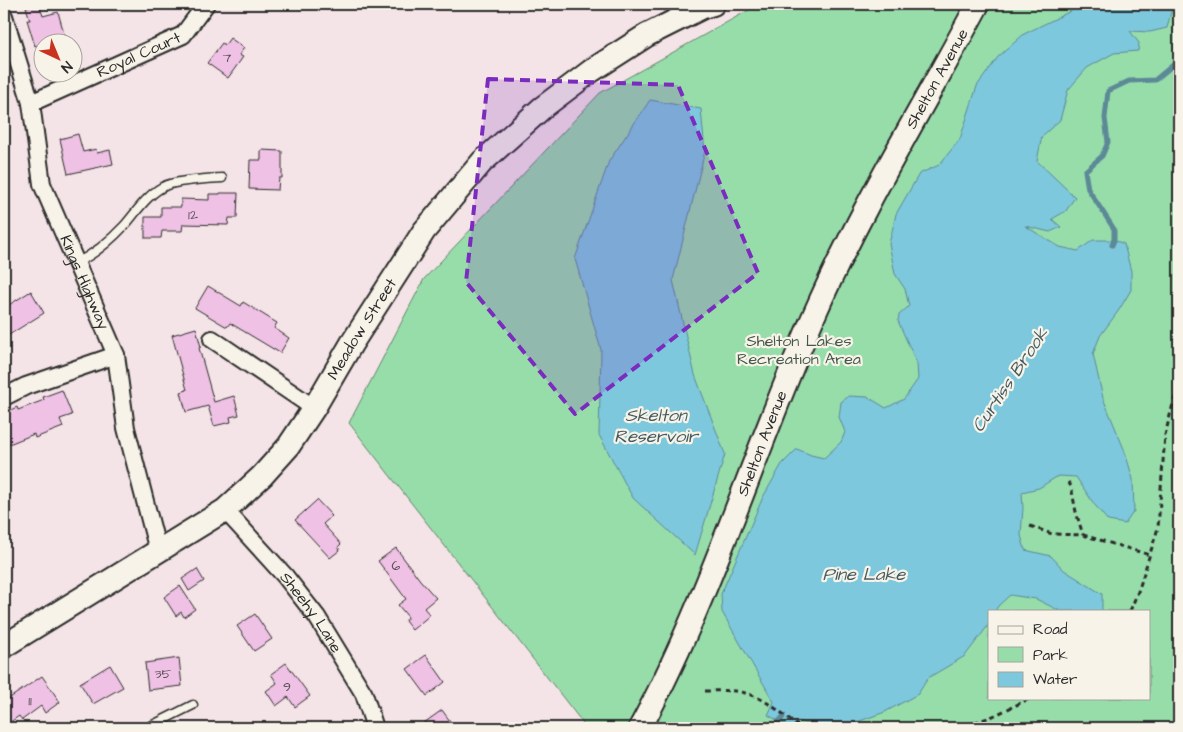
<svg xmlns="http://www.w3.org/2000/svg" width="1183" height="732" viewBox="0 0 1183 732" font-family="'Architects Daughter',sans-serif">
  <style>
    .green { fill: #97ddaa; stroke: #61846a; fill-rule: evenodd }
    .water { fill: #7dc8dd; stroke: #5c8996 }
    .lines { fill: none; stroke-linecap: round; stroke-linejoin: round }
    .stream { stroke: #5c8996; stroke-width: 5 }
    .building { fill: #efc1e5; stroke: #2b2b2b }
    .lane-casing { stroke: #2b2b2b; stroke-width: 11 }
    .street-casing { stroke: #2b2b2b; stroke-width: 20 }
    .secondary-casing { stroke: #2b2b2b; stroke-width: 26 }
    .path { stroke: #2b2b2b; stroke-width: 3; stroke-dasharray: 5 4; stroke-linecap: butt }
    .lane { stroke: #f7f3e8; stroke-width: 8 }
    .street { stroke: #f7f3e8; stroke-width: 16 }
    .secondary { stroke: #f7f3e8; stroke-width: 22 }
    .marked { fill: #7b2cbf; fill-opacity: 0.2; stroke: #7b2cbf; stroke-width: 4; stroke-dasharray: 10 6; stroke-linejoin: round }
    .labels { text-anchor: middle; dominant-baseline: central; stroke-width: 4.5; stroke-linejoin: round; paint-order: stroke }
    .number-label { font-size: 14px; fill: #5c505a }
    .street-label { font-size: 16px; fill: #2b2b2b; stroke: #f7f3e8 }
    .park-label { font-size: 16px; fill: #46584b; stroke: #f7f3e8 }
    .water-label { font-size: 18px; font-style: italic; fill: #445a60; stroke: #f7f3e8 }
  </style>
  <rect width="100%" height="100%" fill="#f5e4e7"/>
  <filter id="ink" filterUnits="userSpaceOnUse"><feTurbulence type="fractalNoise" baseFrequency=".02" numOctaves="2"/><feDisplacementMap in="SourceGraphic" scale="10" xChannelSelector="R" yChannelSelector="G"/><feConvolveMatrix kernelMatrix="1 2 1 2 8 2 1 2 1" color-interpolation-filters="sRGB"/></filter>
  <g filter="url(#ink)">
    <path class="green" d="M770 4H1179V728H584L582 722 349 423 424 279 600 93 756 6ZM989 611H1149V698H989Z"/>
    <g class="water">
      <polygon points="1085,4 1173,4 1167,28 1150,32 1130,31 1139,43 1138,51 1114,53 1087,68 1068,90 1060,120 1042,136 1037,161 1075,197 1066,211 1052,219 1061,227 1050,232 1025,226 1060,247 1078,251 1093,240 1114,240 1124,244 1131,271 1131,290 1119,310 1100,336 1093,354 1103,398 1124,449 1133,479 1134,511 1125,524 1108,521 1094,504 1076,477 1058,476 1039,488 1022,492 1023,508 1021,535 1025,550 1051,556 1064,570 1102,594 1102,611 1060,611 1036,599 1010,595 998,606 995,611 989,611 989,623 987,627 965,656 928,678 918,694 885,712 854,723 822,728 798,721 791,728 768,715 774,702 722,612 721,594 763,497 782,464 797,449 811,455 824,458 841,442 845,432 839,417 841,402 849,396 868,397 886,408 904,399 918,379 917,364 898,321 899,315 909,306 905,289 895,274 889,244 896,214 919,174 939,165 960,139 977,86 998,57 1024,34"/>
      <polygon points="650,100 701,109 705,151 673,280 695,375 725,454 695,555 633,498 599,435 601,350 575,259 609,161"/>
    </g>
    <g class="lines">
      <g class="stream">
        <polyline points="1112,245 1114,240 1114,229 1088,189 1085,171 1102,156 1108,142 1105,118 1108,91 1129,81 1155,80 1179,60"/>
        <polyline points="773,728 783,717"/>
      </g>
    </g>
    <g class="building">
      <polygon points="39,4 43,16 58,12 65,37 46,42 42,42 42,44 35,46 27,20 30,20 26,7"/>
      <polygon points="230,38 244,48 239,55 243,57 228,78 207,63 222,43 225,45"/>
      <polygon points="78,134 83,152 96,149 97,153 110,150 113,164 68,174 60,139"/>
      <polygon points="261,150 282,151 282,178 279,178 278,190 249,189 250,160 261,160"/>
      <polygon points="220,193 238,193 237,218 229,218 228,225 183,224 182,231 162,231 161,238 145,238 145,217 161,217 161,207 181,207 181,199 209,200 209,194 220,194"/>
      <polygon points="208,286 241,306 243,302 277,323 274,328 289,338 280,353 230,323 227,327 195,308"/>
      <polygon points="31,291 44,313 4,338 4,308"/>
      <polygon points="196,328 201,347 199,348 214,402 234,396 239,415 230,417 231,422 214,426 208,406 186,412 181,392 187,390 172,335"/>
      <polygon points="62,390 72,415 60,419 63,427 35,438 34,434 9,444 6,437 4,438 4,413 17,407 18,410 44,400 43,397"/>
      <polygon points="317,500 332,516 323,524 341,544 338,547 340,550 330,558 295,520"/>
      <polygon points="396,548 420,580 436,598 424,608 430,615 412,630 405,621 408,617 398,605 406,599 378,561"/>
      <polygon points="197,569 204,581 189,591 182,579"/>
      <polygon points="180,586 195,609 184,617 181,612 176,616 164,597"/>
      <polygon points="255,614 272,639 254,651 237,626"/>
      <polygon points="426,655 445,682 427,696 407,669"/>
      <polygon points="179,658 182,686 148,690 145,663"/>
      <polygon points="286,663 310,696 295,707 288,697 276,706 266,691 277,683 271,674"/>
      <polygon points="110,665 123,687 93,704 80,683"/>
      <polygon points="42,676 60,702 45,713 41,706 22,720 19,716 9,723 4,715 4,702"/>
      <polygon points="442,710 455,728 417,728"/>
    </g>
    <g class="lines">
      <g class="lane-casing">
        <g id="lane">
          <path d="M76 263C95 254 111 240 125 225 137 211 149 192 167 185 182 180 206 179 222 178"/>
          <polyline points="147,728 193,705"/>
        </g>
      </g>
      <g class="street-casing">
        <g id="street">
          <path id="s1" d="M4 16 31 103 42 184 116 355 126 428 158 551"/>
          <path id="s2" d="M31 103 183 35 206 4"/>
          <polyline points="212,339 314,408"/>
          <polyline points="4,397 26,386 116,355"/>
          <path id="s3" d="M225 510 285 576 317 617 364 694 375 728"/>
        </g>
      </g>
      <g class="secondary-casing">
        <g id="secondary">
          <path id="s4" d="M4 646 225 510 262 476 288 447 314 408 352 343 424 231 482 162 542 108 591 71 647 35 703 7 713 4"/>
          <path id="s5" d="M640 728C711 596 754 451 815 313 862 206 923 107 978 4"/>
        </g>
      </g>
      <g class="path">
        <polyline points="1068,482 1071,486 1076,512 1083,535"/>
        <polyline points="1030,526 1052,534 1083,535 1150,555"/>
        <polyline points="1130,611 1139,589 1158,528 1165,435 1173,404 1179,386"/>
        <path d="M705 691C719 691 735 689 748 694 768 700 785 716 801 728"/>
        <polyline points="957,728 991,717 1031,698"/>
      </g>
      <use href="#lane" class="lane"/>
      <use href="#street" class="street"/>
      <use href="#secondary" class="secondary"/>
    </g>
  </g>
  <path class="marked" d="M488 79 678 85 758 273 575 414 466 282Z"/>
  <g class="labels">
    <g class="number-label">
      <text x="227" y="58">7</text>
      <text x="193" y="215">12</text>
      <text x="396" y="566">6</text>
      <text x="163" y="674">35</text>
      <text x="287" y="687">9</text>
      <text x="30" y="701">11</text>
    </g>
    <g class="street-label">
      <text stroke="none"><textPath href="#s2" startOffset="118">Royal Court</textPath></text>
      <text stroke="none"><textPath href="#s5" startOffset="715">Shelton Avenue</textPath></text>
      <text stroke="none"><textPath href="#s1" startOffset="280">Kings Highway</textPath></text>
      <text stroke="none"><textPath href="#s4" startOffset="488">Meadow Street</textPath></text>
      <text stroke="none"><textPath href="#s5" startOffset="310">Shelton Avenue</textPath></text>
      <text stroke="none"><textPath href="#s3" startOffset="134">Sheehy Lane</textPath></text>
    </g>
    <g class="park-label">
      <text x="799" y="341">Shelton Lakes<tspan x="799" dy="18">Recreation Area</tspan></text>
    </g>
    <g class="water-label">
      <text transform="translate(1010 380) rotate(-56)">Curtiss Brook</text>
      <text x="656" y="415">Skelton<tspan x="656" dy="21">Reservoir</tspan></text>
      <text x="864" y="574">Pine Lake</text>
    </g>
  </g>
  <rect width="1183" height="732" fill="none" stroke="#f7f3e8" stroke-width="20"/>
  <rect x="10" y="10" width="1163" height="712" fill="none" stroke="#2b2b2b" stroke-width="2" filter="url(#ink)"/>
  <rect x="988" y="610" width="162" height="90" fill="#f7f3e8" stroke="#a5a39c"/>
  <rect x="998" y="626" width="25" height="8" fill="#f7f3e8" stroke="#a5a39c"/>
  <text x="1033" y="634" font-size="15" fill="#2b2b2b">Road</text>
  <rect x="998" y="647" width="25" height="15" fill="#97ddaa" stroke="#a5a39c"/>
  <text x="1033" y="660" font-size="15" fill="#2b2b2b">Park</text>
  <rect x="998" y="672" width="25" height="15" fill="#7dc8dd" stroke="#a5a39c"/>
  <text x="1033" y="684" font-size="15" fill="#2b2b2b">Water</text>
  <g transform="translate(58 58) rotate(136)"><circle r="24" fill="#f7f3e8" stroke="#a5a39c"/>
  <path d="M0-4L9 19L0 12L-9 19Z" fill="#c8321e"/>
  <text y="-8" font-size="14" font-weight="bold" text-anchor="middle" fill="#2b2b2b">N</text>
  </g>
</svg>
